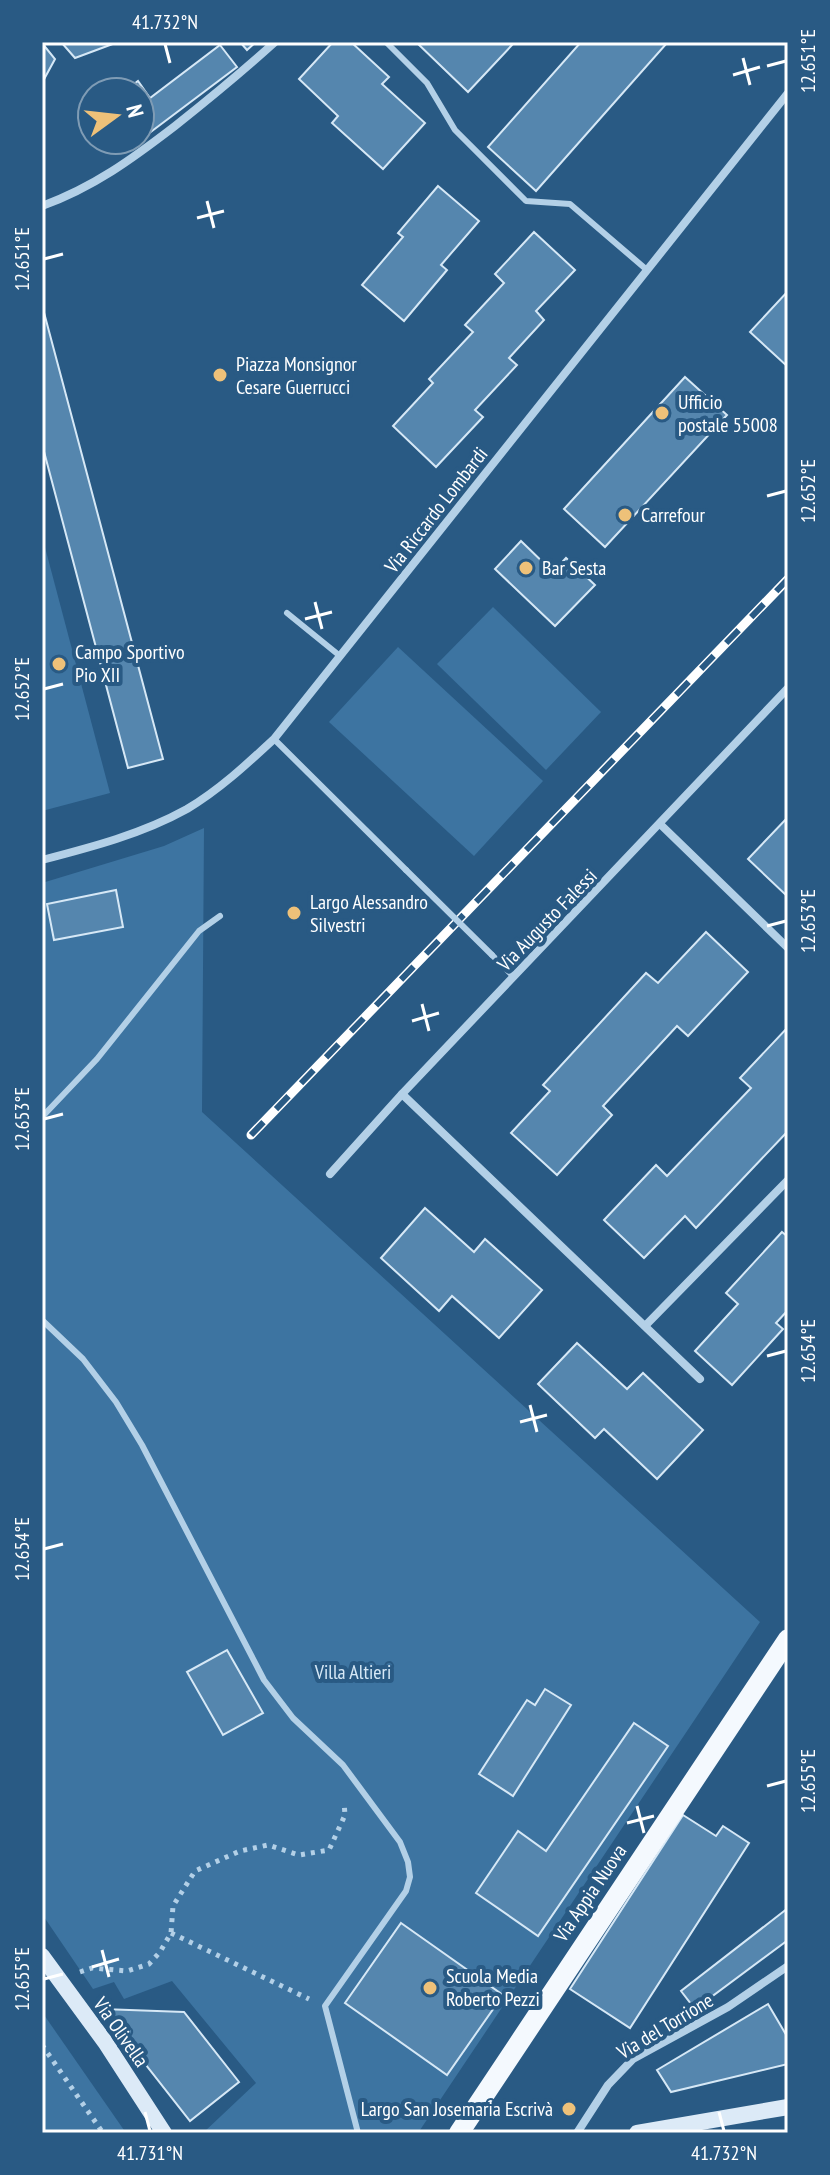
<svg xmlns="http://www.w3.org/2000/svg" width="830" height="2175" viewBox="0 0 830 2175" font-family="'PT Sans Narrow',sans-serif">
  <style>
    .green { fill: #3d74a1 }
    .building { fill: #5586ae; stroke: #d6e8f6; stroke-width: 2 }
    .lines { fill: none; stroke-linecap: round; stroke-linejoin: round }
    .path { stroke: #b3d0e7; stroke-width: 5; stroke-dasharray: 4 6; stroke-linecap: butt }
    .lane { stroke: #b3d0e7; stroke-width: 6 }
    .street { stroke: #b3d0e7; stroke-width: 8 }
    .secondary { stroke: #dceaf7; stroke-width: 16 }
    .primary { stroke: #f4f9fe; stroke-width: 20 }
    .rail-casing { stroke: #fff; stroke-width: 9 }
    .rail { stroke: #295a84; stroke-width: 6; stroke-dasharray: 18; stroke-linecap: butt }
    .lane-bridge { stroke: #b3d0e7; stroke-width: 6 }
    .ticks { fill: none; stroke: #fff; stroke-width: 3 }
    .poi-dot { fill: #eec179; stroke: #295a84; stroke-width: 3 }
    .labels { text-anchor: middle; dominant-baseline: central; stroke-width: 8; stroke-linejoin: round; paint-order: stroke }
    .poi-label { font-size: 20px; fill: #fff; stroke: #295a84; text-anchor: start }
    .street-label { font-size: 20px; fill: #fff; stroke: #295a84 }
    .park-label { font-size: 20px; fill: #d6e8f6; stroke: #295a84 }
    .neatline { fill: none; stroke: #fff; stroke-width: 3 }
    .ticks-label { font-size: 20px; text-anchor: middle; fill: #fff }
  </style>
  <rect width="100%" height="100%" fill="#295a84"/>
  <g class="green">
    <polygon points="42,536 110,793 42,811"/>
    <polygon points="493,607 601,712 546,770 437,664"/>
    <polygon points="398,647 543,781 474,856 329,722"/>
    <polygon points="204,828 202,1112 760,1622 418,2133 203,2133 256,2083 172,1981 124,1999 114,1982 93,1989 42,1914 42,883 164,846"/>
    <polygon points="42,2012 126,2133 42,2133"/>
  </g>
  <g class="building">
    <polygon points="61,42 118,42 75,58"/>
    <polygon points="240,42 256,42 247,50"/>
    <polygon points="333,42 351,42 389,77 382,84 425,123 383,169 332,123 338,116 299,79"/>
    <polygon points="416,42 510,42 513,44 468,92"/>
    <polygon points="581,42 667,43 536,191 488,147"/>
    <polygon points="42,43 55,59 42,83"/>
    <polygon points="220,45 237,67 140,140 140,92 124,92 138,81 150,98"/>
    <polygon points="114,140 139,140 123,152"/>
    <polygon points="438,186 479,221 441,265 447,270 404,321 362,285 403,237 398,233"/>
    <polygon points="534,232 575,270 536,311 544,320 509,358 517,365 475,410 483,417 436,467 393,426 433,383 429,379 473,332 465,325 504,283 495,274"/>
    <polygon points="788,291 788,367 750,332"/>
    <polygon points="42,305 163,759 128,768 42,444"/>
    <polygon points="685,377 727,415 605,547 564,509"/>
    <polygon points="521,541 553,572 566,558 595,585 555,626 495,569"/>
    <polygon points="788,817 788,897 748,859"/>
    <polygon points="116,890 123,927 54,940 47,904"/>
    <polygon points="706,932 748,972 688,1036 677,1026 603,1106 612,1115 557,1175 511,1133 550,1091 543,1085 646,973 658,983"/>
    <polygon points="788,1027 788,1131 696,1228 685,1216 644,1258 604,1220 656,1165 667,1176 751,1088 740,1078"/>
    <polygon points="425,1208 474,1252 485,1239 542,1290 499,1338 452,1296 439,1311 381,1258"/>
    <polygon points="782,1232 788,1237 788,1310 776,1323 783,1329 732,1385 695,1351 738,1304 726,1293"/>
    <polygon points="577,1343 627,1389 643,1373 703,1430 657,1479 604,1429 595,1438 538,1384"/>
    <polygon points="227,1650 263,1713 223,1735 187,1672"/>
    <polygon points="545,1689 571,1705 513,1796 479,1774 527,1700 535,1705"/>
    <polygon points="634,1723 668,1746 538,1936 476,1893 518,1831 546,1851"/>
    <polygon points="683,1815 716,1836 723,1826 749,1843 630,2028 570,1989"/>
    <polygon points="788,1908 788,1940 695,2009 681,1991"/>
    <polygon points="401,1923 503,1995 447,2075 345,2003"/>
    <polygon points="768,2004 788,2038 788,2064 671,2092 657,2070"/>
    <polygon points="102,2009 184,2012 239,2082 190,2121"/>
  </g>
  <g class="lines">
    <g class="path">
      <polyline points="171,1933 309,1999"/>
      <polyline points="80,1972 92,1968 127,1971 149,1964 160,1952 171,1933 173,1906 195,1871 240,1851 268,1845 299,1855 329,1850 345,1815 344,1802"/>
      <polyline points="42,2045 103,2133"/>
    </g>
    <g class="lane">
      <polyline points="386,42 427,83 455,130 526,201 570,204 647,270"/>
      <polyline points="287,613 340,656"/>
      <polyline points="274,739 406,870"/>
      <polyline points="492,955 514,977"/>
      <polyline points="42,1117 97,1059 199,931 220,916"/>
      <polyline points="42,1320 83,1359 116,1402 142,1445 264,1680 293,1718 343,1765 400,1842 408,1862 410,1877 406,1891 325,2006 358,2133"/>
    </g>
    <g class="street">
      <path d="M42 206C94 187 132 159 175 126 209 99 243 71 275 42"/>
      <polyline points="660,824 788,948"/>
      <path d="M42 860C92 847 142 834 187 809 219 790 247 764 274 739L788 93"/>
      <polyline points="402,1094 700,1379"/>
      <polyline points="330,1174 402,1094 788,688"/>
      <polyline points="645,1326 788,1180"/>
      <polyline points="577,2133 608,2085 633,2059 728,2007 788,1966"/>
    </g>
    <g class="secondary">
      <polyline points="42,1956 105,2042 164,2133"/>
      <polyline points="637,2133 788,2107"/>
    </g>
    <polyline class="primary" points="459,2133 788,1639"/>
    <g class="rail-casing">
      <polyline id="rail" points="251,1135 788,579"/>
    </g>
    <use href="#rail" class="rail"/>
    <polyline class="lane-bridge" points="406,870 492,955"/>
  </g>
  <path class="ticks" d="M165 44 170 63M743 58 750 85M767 66 786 61M733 75 760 67M207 201 214 228M197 218 224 211M44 259 63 254M767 496 786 491M315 602 322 629M305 619 332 612M44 689 63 684M767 926 786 921M422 1004 429 1031M412 1021 439 1013M44 1119 63 1114M767 1356 786 1351M530 1405 537 1432M520 1422 547 1415M44 1549 63 1544M767 1786 786 1781M637 1806 644 1833M627 1823 654 1816M102 1950 109 1977M92 1967 119 1959M44 1979 63 1974M145 2112 150 2131M719 2112 724 2131"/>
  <g class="poi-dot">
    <circle cx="220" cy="375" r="8"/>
    <circle cx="662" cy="413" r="8"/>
    <circle cx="625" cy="515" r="8"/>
    <circle cx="526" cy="568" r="8"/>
    <circle cx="59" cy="664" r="8"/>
    <circle cx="294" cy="913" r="8"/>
    <circle cx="430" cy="1988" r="8"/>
    <circle cx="569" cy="2109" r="8"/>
  </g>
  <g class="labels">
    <g class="poi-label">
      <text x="236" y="364">Piazza Monsignor<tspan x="236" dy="23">Cesare Guerrucci</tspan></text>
      <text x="678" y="402">Ufficio<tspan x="678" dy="23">postale 55008</tspan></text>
      <text x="641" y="515">Carrefour</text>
      <text x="542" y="568">Bar Sesta</text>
      <text x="75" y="652">Campo Sportivo<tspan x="75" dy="23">Pio XII</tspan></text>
      <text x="310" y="902">Largo Alessandro<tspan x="310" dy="23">Silvestri</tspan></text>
      <text x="446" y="1976">Scuola Media<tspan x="446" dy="23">Roberto Pezzi</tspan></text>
      <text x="553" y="2109" text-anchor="end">Largo San Josemaria Escrivà</text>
    </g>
    <g class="street-label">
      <text transform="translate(436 510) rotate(-52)">Via Riccardo Lombardi</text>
      <text transform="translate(547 920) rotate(-46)">Via Augusto Falessi</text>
      <text transform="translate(590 1893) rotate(-56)">Via Appia Nuova</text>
      <text transform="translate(665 2026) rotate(-31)">Via del Torrione</text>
      <text transform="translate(121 2032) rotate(55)">Via Olivella</text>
    </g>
    <g class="park-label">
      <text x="353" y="1672">Villa Altieri</text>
    </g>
  </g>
  <rect width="830" height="2175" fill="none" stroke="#295a84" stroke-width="88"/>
  <g transform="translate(116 116) rotate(75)"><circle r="38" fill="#295a84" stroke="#7f9cb5" stroke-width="2"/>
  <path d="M0-6L14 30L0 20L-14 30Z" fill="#eec179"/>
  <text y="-12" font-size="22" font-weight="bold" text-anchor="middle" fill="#ffffff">N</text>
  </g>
  <rect x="44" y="44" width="742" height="2087" class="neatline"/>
  <g class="ticks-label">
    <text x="165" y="29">41.732°N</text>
    <text transform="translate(808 61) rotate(-90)" y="7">12.651°E</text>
    <text transform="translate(22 259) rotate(-90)" y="7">12.651°E</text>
    <text transform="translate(808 491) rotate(-90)" y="7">12.652°E</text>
    <text transform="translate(22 689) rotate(-90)" y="7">12.652°E</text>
    <text transform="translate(808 921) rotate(-90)" y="7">12.653°E</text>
    <text transform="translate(22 1119) rotate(-90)" y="7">12.653°E</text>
    <text transform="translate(808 1351) rotate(-90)" y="7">12.654°E</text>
    <text transform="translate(22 1549) rotate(-90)" y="7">12.654°E</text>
    <text transform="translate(808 1781) rotate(-90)" y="7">12.655°E</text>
    <text transform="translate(22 1979) rotate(-90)" y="7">12.655°E</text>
    <text x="150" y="2160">41.731°N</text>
    <text x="724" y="2160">41.732°N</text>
  </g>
</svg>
